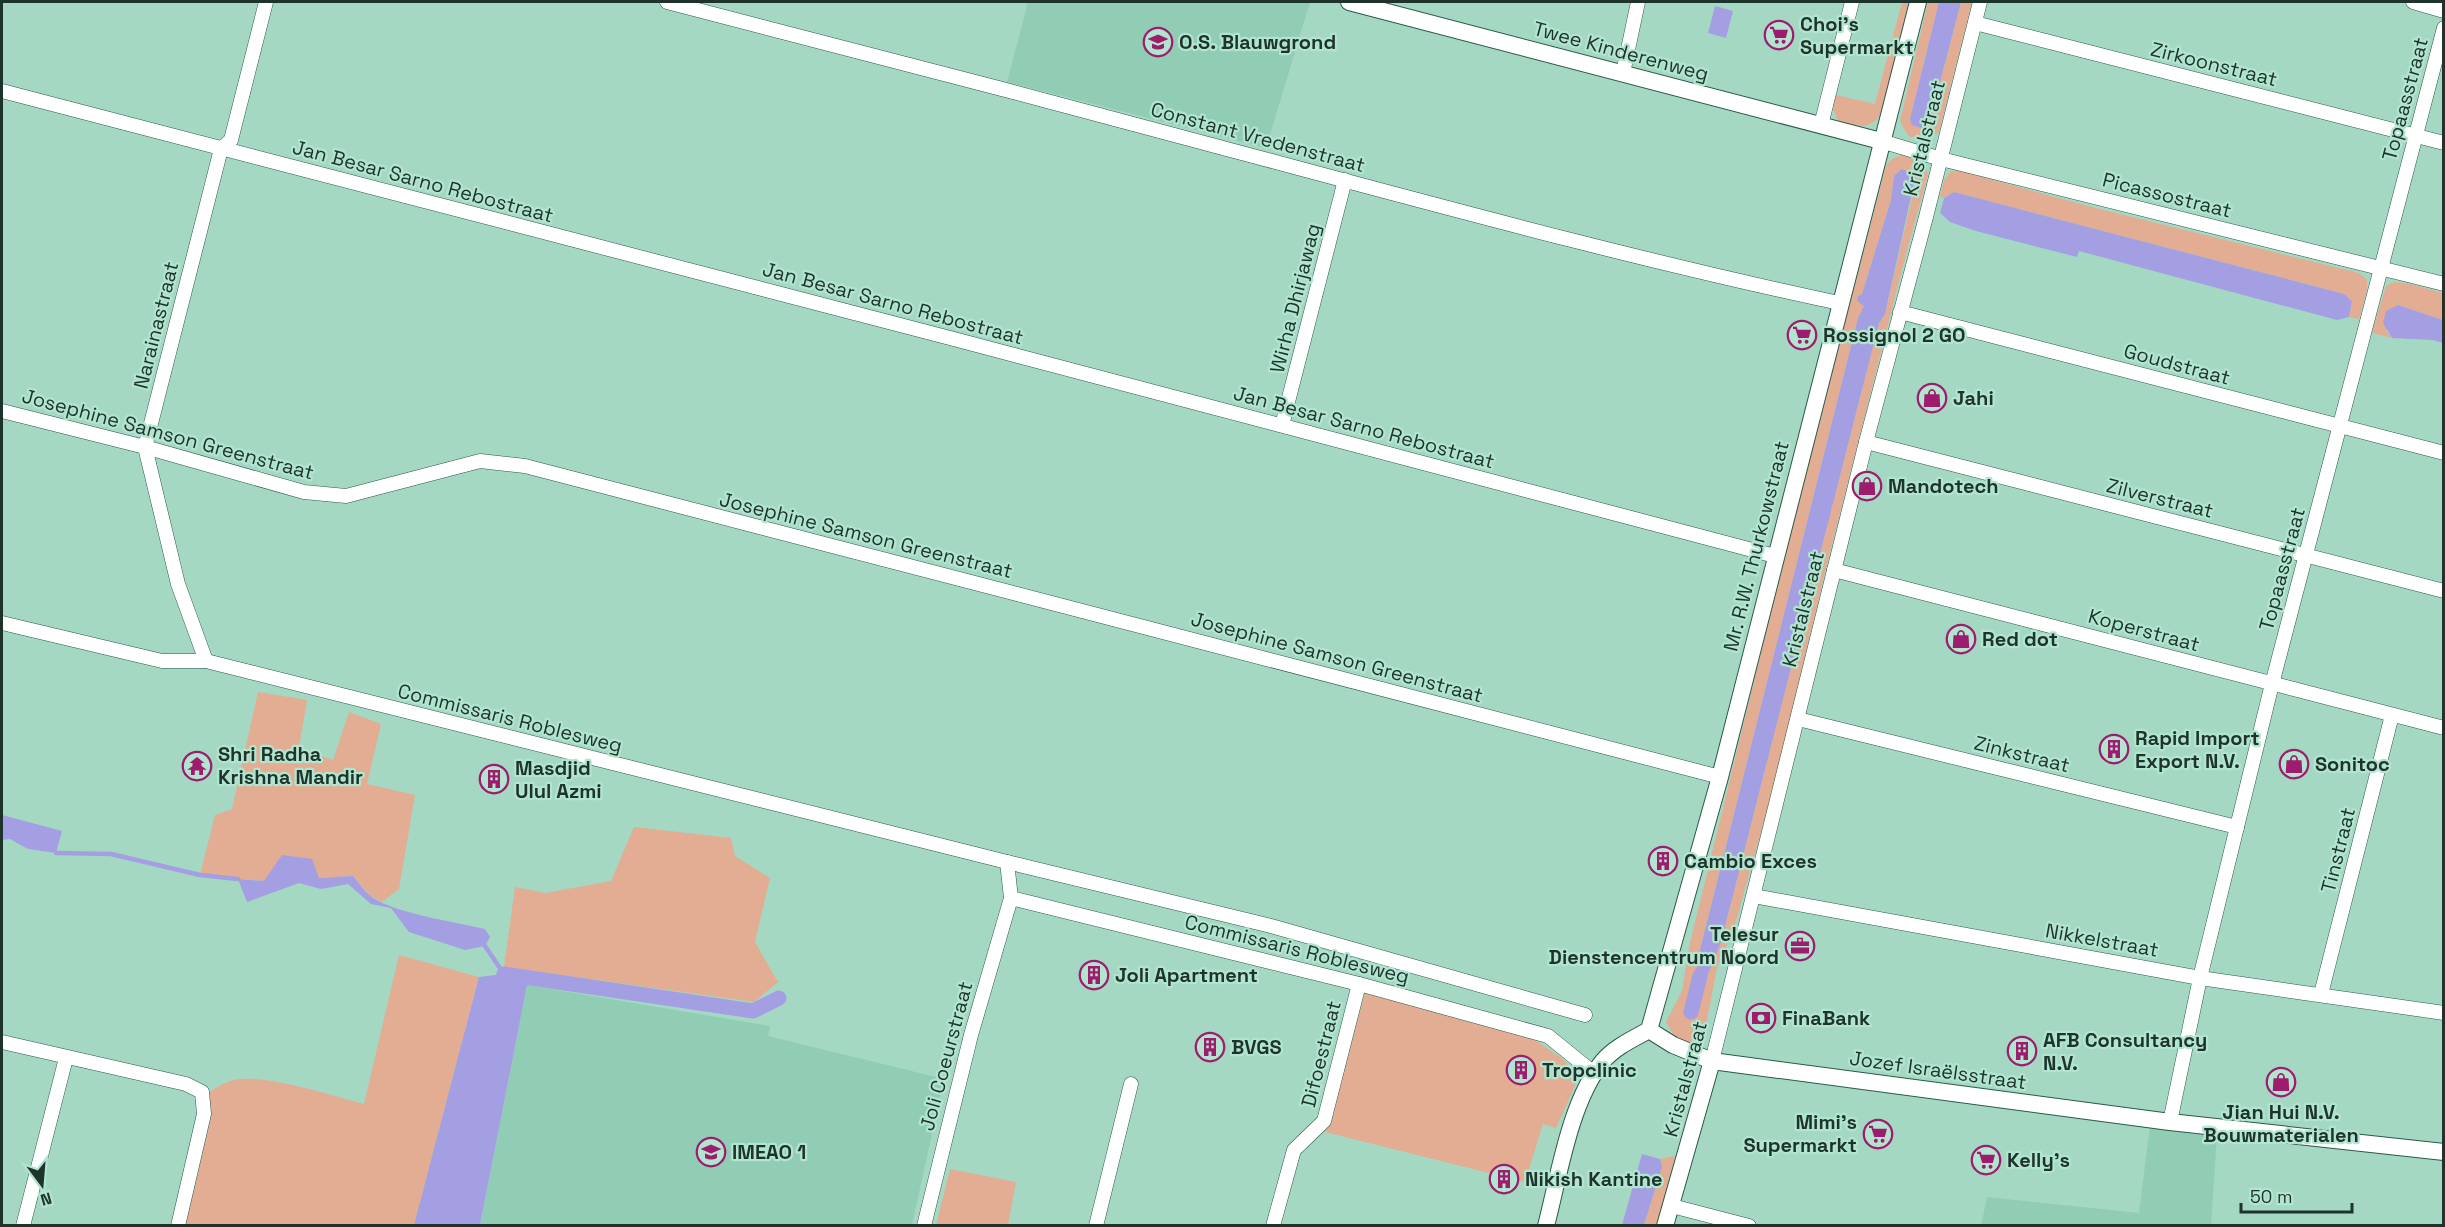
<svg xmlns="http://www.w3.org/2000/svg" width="2445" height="1227" viewBox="0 0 2445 1227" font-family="'Space Grotesk',sans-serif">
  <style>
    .built { fill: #91ccb4 }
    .green { fill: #e2ad92; fill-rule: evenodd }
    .water { fill: #a49ee3 }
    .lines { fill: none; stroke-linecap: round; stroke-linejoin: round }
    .stream { stroke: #a49ee3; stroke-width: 4.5 }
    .canal { stroke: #a49ee3; stroke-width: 15 }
    .minor-casing { stroke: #295a48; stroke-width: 15 }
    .tertiary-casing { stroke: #295a48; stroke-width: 18 }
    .minor { stroke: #fff; stroke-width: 14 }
    .tertiary { stroke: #fff; stroke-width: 16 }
    .labels { text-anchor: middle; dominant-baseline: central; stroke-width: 4.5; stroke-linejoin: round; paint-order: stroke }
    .poi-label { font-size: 20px; font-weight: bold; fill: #1e332b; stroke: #b1e5cf; text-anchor: start }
    .street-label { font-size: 20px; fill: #1e332b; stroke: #b1e5cf }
  </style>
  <rect width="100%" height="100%" fill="#a4d8c3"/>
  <g class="built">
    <polygon points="1028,2 1310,2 1266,148 1007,82"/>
    <polygon points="527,985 770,1026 768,1036 944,1079 912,1225 480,1226"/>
    <polygon points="2150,1125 2217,1135 2211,1225 1981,1226 1987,1197 2139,1213"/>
  </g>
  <g class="green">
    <path d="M1902 2H1909L1881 114C1867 132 1858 126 1838 121L1833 109 1836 95 1875 104Z"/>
    <path d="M1928 2H1939L1910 119 1929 124 1961 2H1972L1939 132C1928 141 1921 139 1908 136L1900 121Z"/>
    <path d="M1902 155C1917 159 1925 160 1928 175L1906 254 1828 560 1773 789 1733 932 1717 968 1705 1030 1700 1039 1688 1043 1676 1040 1666 1022 1682 991 1689 947 1786 550 1886 165 1892 159ZM1912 174 1914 183 1911 202 1885 314 1879 323 1721 942 1699 996 1693 994 1700 950 1858 318 1864 306 1858 296 1862 294 1891 200 1894 176Z"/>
    <polygon points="1951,171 1960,171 2088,206 2359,273 2367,280 2367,290 2359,319 2349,317 2352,301 2344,294 1954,192 1944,198 1940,197 1944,180"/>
    <polygon points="2394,282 2406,283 2443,293 2443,320 2398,305 2386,331 2392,338 2372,333 2386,286"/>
    <polygon points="258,692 307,700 299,748 333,760 349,712 381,724 367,784 415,795 399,889 382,902 369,895 353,876 264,881 200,875 215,815 232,809"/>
    <polygon points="634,827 731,838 735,856 770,878 755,942 778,982 754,1002 504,967 515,887 545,893 611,881"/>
    <path d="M399 955 479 977 414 1225 184 1226 210 1123 211 1109 205 1095C213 1090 221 1084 230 1081 258 1071 334 1096 364 1104Z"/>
    <polygon points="1365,993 1535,1040 1563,1059 1579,1077 1556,1128 1543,1124 1525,1182 1321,1131 1330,1122"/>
    <polygon points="1675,1156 1658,1225 1644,1226 1662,1167 1660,1159"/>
    <polygon points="950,1169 1016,1182 1008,1225 936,1225"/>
  </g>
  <g class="water">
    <polygon points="1939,2 1961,2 1929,124 1921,128 1912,125 1910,119"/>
    <polygon points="1715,6 1733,11 1726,38 1708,33"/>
    <polygon points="1902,169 1912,174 1914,183 1885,314 1879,323 1721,942 1699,996 1692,994 1700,950 1858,318 1864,306 1857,301 1858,296 1862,294 1891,200 1894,176"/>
    <polygon points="1954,192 2344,294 2352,301 2349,317 2337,320 2079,251 2077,257 1976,231 1950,222 1940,213 1944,198"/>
    <polygon points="2398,305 2443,320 2443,343 2432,340 2392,338 2383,323 2386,311"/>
    <polygon points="2,815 62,831 56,853 28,849 10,839 2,840"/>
    <path d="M282 855 312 859 319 878 353 876C358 882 363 889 368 894 389 913 456 922 485 929L490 937 485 946 465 950 409 932 391 908 371 904 348 884 321 889 299 883 247 902 238 879 264 881Z"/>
    <polygon points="504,974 527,985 480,1225 414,1225 479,977"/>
    <polygon points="1642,1154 1660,1159 1662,1167 1644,1225 1622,1225"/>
  </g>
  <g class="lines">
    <g class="stream">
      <polyline points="56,853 111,854 200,875 238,879"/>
      <polyline points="485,946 504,974"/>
    </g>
    <g class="canal">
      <polyline points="500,992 504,974 753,1011 779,998"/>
      <polyline points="1691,1012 1700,976"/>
    </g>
    <g class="minor-casing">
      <g id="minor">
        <path d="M667 2C848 49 1028 95 1208 144 1418 200 1627 258 1839 303"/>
        <polyline points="2413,2 2444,11"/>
        <polyline points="1975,23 2444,143"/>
        <polyline points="1623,73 1638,2"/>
        <polyline points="2,91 950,338 1775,556"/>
        <polyline points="1821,125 1852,2"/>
        <polyline points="1881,141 1941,159 2444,284"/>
        <polyline points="1900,312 2444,453"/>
        <polyline points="2,411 145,447 304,492 346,496 480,461 525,466 1720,777"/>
        <polyline points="1282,425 1345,180"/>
        <polyline points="1866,442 2444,591"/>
        <polyline points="1834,570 2444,728"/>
        <polyline points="2,623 162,661 206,661 1007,862 1011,898 1359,984 1548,1036 1595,1074"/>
        <polyline points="206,661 178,584 145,447 221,149 231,140 266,2"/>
        <polyline points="1798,719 2237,827"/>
        <polyline points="1007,862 1271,926 1585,1015"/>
        <polyline points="1754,896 2200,978 2444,1013"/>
        <polyline points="2321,994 2392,715"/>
        <polyline points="2,1042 186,1084 202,1092 204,1114 178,1226"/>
        <polyline points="1712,1061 1866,442 1926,217 1980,2"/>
        <polyline points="2170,1122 2200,978 2272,684 2444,28"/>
        <polyline points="1672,1206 1749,1226"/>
        <polyline points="23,1226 66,1058"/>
        <polyline points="924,1226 971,1035 1011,898"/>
        <polyline points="1096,1226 1131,1084"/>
        <polyline points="1273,1226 1294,1150 1324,1121 1359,984"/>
      </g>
    </g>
    <g class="tertiary-casing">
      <g id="tertiary">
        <polyline points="1349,2 1881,141"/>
        <polyline points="1649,1030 1673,1045 1712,1061 2170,1122 2444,1152"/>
        <path d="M1546 1226C1559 1176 1570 1101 1603 1061 1615 1047 1633 1039 1649 1030L1720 777 1918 2"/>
        <polyline points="1665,1226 1712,1061"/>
      </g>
    </g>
    <use href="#minor" class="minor"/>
    <use href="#tertiary" class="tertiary"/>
  </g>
  <defs>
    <g id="supermarket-ring" transform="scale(1.5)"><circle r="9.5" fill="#b1e5cf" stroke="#9e1c6e" stroke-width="1.5"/><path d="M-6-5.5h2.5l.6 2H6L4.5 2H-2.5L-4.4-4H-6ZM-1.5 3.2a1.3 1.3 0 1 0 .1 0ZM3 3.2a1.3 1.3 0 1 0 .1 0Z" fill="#9e1c6e"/></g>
    <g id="school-ring" transform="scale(1.5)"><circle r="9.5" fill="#b1e5cf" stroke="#9e1c6e" stroke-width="1.5"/><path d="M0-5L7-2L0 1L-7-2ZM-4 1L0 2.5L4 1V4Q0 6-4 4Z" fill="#9e1c6e"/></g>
    <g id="shop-ring" transform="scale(1.5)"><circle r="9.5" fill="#b1e5cf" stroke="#9e1c6e" stroke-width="1.5"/><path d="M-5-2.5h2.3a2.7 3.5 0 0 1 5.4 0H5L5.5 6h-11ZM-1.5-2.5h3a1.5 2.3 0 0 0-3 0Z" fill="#9e1c6e"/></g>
    <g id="building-ring" transform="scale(1.5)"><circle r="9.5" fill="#b1e5cf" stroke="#9e1c6e" stroke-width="1.5"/><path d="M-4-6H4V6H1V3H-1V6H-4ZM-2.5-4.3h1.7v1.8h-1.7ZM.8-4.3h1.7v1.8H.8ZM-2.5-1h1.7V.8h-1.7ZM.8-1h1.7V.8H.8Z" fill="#9e1c6e"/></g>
    <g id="temple-ring" transform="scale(1.5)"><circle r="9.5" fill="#b1e5cf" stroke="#9e1c6e" stroke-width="1.5"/><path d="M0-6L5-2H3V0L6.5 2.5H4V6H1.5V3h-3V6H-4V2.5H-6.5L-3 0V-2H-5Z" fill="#9e1c6e"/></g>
    <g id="office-ring" transform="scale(1.5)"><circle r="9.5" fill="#b1e5cf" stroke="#9e1c6e" stroke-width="1.5"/><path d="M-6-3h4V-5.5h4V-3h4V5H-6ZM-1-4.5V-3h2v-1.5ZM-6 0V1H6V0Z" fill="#9e1c6e"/></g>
    <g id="bank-ring" transform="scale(1.5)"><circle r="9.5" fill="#b1e5cf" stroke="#9e1c6e" stroke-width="1.5"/><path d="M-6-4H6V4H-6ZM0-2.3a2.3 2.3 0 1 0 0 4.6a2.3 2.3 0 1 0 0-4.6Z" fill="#9e1c6e"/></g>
  </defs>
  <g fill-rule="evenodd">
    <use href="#supermarket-ring" x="1779" y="35"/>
    <use href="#school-ring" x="1158" y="42"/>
    <use href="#supermarket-ring" x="1802" y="335"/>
    <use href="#shop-ring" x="1932" y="398"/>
    <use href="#shop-ring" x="1867" y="486"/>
    <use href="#shop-ring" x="1961" y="639"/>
    <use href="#building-ring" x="2114" y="749"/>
    <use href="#shop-ring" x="2294" y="764"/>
    <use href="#temple-ring" x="197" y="766"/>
    <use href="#building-ring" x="494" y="779"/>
    <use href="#building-ring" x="1663" y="861"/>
    <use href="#office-ring" x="1800" y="946"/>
    <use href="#building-ring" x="1094" y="975"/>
    <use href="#bank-ring" x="1761" y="1018"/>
    <use href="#building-ring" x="1210" y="1047"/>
    <use href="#building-ring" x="2022" y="1051"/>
    <use href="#building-ring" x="1521" y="1070"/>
    <use href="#shop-ring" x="2281" y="1082"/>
    <use href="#supermarket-ring" x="1878" y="1134"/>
    <use href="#school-ring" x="711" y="1152"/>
    <use href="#supermarket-ring" x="1986" y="1160"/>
    <use href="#building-ring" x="1504" y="1179"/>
  </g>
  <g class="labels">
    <g class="poi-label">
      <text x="1800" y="24">Choi's<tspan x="1800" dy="23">Supermarkt</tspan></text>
      <text x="1179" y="42">O.S. Blauwgrond</text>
      <text x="1823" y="335">Rossignol 2 GO</text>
      <text x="1953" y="398">Jahi</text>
      <text x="1888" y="486">Mandotech</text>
      <text x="1982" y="639">Red dot</text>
      <text x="2135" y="738">Rapid Import<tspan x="2135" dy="23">Export N.V.</tspan></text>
      <text x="218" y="754">Shri Radha<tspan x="218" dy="23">Krishna Mandir</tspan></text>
      <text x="2315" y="764">Sonitoc</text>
      <text x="515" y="768">Masdjid<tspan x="515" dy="23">Ulul Azmi</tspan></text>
      <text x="1684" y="861">Cambio Exces</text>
      <text x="1779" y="934" text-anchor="end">Telesur<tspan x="1779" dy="23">Dienstencentrum Noord</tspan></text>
      <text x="1115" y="975">Joli Apartment</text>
      <text x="1782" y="1018">FinaBank</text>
      <text x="2043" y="1040">AFB Consultancy<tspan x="2043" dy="23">N.V.</tspan></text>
      <text x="1231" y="1047">BVGS</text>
      <text x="1542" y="1070">Tropclinic</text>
      <text x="2281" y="1112" text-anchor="middle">Jian Hui N.V.<tspan x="2281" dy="23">Bouwmaterialen</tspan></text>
      <text x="1857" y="1122" text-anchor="end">Mimi's<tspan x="1857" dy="23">Supermarkt</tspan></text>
      <text x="732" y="1152">IMEAO 1</text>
      <text x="2007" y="1160">Kelly's</text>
      <text x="1525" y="1179">Nikish Kantine</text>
    </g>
    <g class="street-label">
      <text transform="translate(1621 51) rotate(15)">Twee Kinderenweg</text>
      <text transform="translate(2214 64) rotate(14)">Zirkoonstraat</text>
      <text transform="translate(2405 99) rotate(-75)">Topaasstraat</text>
      <text transform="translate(1258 137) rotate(15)">Constant Vredenstraat</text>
      <text transform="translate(1924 138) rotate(-76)">Kristalstraat</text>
      <text transform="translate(423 181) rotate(15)">Jan Besar Sarno Rebostraat</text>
      <text transform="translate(2167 195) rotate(14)">Picassostraat</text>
      <text transform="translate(1295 298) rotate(-76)">Wirha Dhirjawag</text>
      <text transform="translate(893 303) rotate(15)">Jan Besar Sarno Rebostraat</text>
      <text transform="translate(156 325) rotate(-76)">Narainastraat</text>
      <text transform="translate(2177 364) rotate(15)">Goudstraat</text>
      <text transform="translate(1364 427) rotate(15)">Jan Besar Sarno Rebostraat</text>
      <text transform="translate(168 434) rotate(15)">Josephine Samson Greenstraat</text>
      <text transform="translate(2160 498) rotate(14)">Zilverstraat</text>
      <text transform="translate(866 535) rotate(14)">Josephine Samson Greenstraat</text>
      <text transform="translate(1756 546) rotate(-76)">Mr. R.W. Thurkowstraat</text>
      <text transform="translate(2282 569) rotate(-75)">Topaasstraat</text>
      <text transform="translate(1803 609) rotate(-76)">Kristalstraat</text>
      <text transform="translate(2144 630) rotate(15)">Koperstraat</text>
      <text transform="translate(1337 657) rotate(15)">Josephine Samson Greenstraat</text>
      <text transform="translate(510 718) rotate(14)">Commissaris Roblesweg</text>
      <text transform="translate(2022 754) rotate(14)">Zinkstraat</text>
      <text transform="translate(2338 850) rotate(-76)">Tinstraat</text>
      <text transform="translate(2102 940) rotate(10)">Nikkelstraat</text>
      <text transform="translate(1297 949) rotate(14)">Commissaris Roblesweg</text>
      <text transform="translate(1321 1054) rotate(-76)">Difoestraat</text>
      <text transform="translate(946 1056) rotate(-75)">Joli Coeurstraat</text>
      <text transform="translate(1938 1070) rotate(8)">Jozef Israëlsstraat</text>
      <text transform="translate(1685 1079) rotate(-75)">Kristalstraat</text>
    </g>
  </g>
  <rect width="2445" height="1227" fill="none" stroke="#1e332b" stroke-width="6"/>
  <g transform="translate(42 1185) rotate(164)" stroke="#b1e5cf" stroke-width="4.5" paint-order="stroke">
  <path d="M0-4.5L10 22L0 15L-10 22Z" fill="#1e332b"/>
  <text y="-9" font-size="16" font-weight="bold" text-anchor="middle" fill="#1e332b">N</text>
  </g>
  <path d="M2241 1203v9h111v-9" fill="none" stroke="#1e332b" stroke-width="3"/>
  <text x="2250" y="1203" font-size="18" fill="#1e332b" stroke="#b1e5cf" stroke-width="4.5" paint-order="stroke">50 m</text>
</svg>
